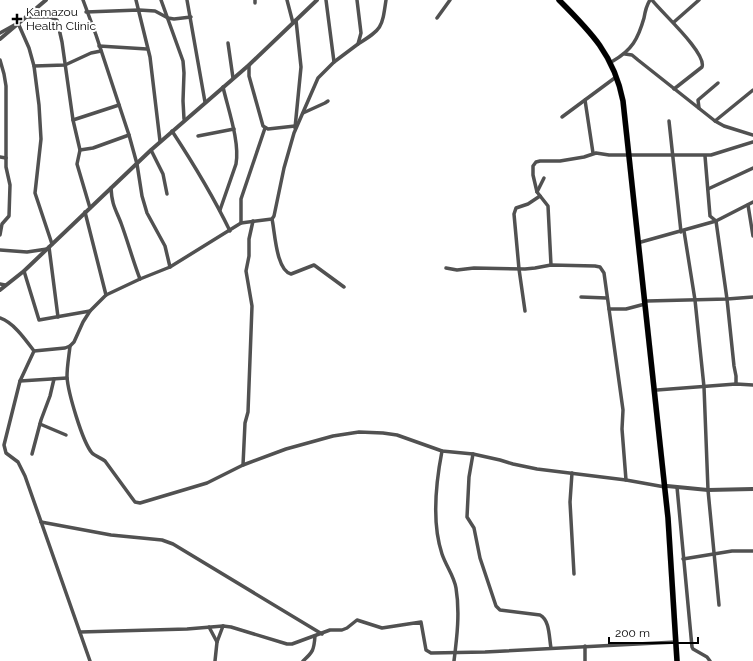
<svg xmlns="http://www.w3.org/2000/svg" width="753" height="661" viewBox="0 0 753 661" font-family="Raleway,sans-serif">
  <style>
    .lines { fill: none; stroke-linecap: round; stroke-linejoin: round }
    .primary-casing { stroke: #dbdbdb; stroke-width: 6 }
    .minor { stroke: #515151; stroke-width: 3.5 }
    .tertiary { stroke: #515151; stroke-width: 4 }
    .primary { stroke: #000; stroke-width: 5.5 }
    .poi-dot { fill: #000; stroke: #fff; stroke-width: 1.5 }
    .labels { text-anchor: middle; dominant-baseline: central; stroke-width: 4; stroke-linejoin: round; paint-order: stroke }
    .poi-label { font-size: 12px; fill: #000; stroke: #fff; text-anchor: start }
  </style>
  <rect width="100%" height="100%" fill="#fff"/>
  <g class="lines">
    <g class="primary-casing">
      <path id="primary" d="M559 0C591 32 614 55 623 101L668 518 677 661"/>
    </g>
    <g class="minor">
      <polyline points="83,0 96,35 129,135 137,164 142,196 147,213 165,246 170,267"/>
      <polyline points="136,0 150,57 160,141"/>
      <polyline points="161,0 183,61 184,73 183,101 184,119"/>
      <polyline points="187,0 205,102"/>
      <polyline points="255,0 255,3"/>
      <polyline points="287,0 293,23"/>
      <polyline points="326,0 334,62"/>
      <path d="M652 0C661 12 707 53 702 67L674 89"/>
      <polyline points="86,12 139,10 155,11 168,18 174,19 191,17"/>
      <polyline points="26,17 50,17 57,20 62,42 73,120 80,150 77,164 90,208"/>
      <polyline points="437,18 450,0"/>
      <polyline points="674,22 699,0"/>
      <polyline points="0,33 18,23 29,48 34,66 39,105 41,139 35,193 52,244"/>
      <polyline points="228,43 233,78"/>
      <path d="M358 44C382 29 382 28 386 0"/>
      <polyline points="99,46 147,49"/>
      <polyline points="625,54 632,55 638,60 715,121 724,126 753,135"/>
      <polyline points="0,60 4,74 6,86 6,167 10,185 9,216 2,224 0,235"/>
      <path d="M613 61C632 50 638 39 644 18 645 12 646 6 650 0"/>
      <polyline points="249,65 249,76 263,126 268,129 295,126"/>
      <polyline points="34,66 65,65 91,53 101,51"/>
      <polyline points="585,100 593,153"/>
      <polyline points="699,108 698,100 718,83"/>
      <polyline points="303,113 325,103 328,101"/>
      <polyline points="562,117 616,77"/>
      <polyline points="73,120 119,105"/>
      <polyline points="669,121 681,232"/>
      <polyline points="715,121 753,90"/>
      <polyline points="295,128 301,67 296,20"/>
      <path d="M172 131C193 163 213 196 230 231"/>
      <polyline points="198,136 234,129"/>
      <polyline points="80,150 93,148 129,135"/>
      <polyline points="151,150 163,174 167,194"/>
      <polyline points="631,155 711,155 753,142"/>
      <polyline points="705,156 710,216 716,221 727,299 734,366 736,376 736,384"/>
      <polyline points="0,157 6,158"/>
      <path d="M111 188C112 205 115 208 121 223 128 242 133 261 140 279"/>
      <polyline points="708,189 753,168"/>
      <polyline points="537,192 544,178"/>
      <polyline points="748,205 753,236"/>
      <path d="M220 210 236 164C240 142 228 109 223 87"/>
      <polyline points="85,212 106,295"/>
      <path d="M272 219C275 232 276 270 291 274L314 265 344 287"/>
      <polyline points="241,223 241,199 265,128"/>
      <polyline points="684,231 695,300 704,387 708,490 719,605"/>
      <polyline points="641,242 716,221 753,202"/>
      <polyline points="49,247 58,317"/>
      <polyline points="0,250 27,252 47,249"/>
      <polyline points="551,265 548,206 537,192 533,175 533,166 536,162 540,161 560,161 584,157 596,153 609,155 629,155"/>
      <polyline points="446,268 457,270 474,268 525,269 535,268 551,265 595,266 600,267 604,273 623,410 622,429 626,480"/>
      <polyline points="24,271 39,320 90,311"/>
      <polyline points="0,284 5,285"/>
      <polyline points="581,297 607,298"/>
      <polyline points="647,301 727,299 753,297"/>
      <polyline points="609,309 626,309 645,304"/>
      <polyline points="525,311 519,269 514,214 516,208 528,204 540,196"/>
      <path d="M0 318C14 323 25 339 34 351"/>
      <path d="M70 346C69 356 67 366 67 377 68 392 82 441 92 453 95 456 101 458 105 461L132 498 135 502 140 503 207 483 243 465 286 449 333 436 359 432 383 433 397 435 442 451 473 454 500 460 513 464 537 469 626 480 665 487"/>
      <polyline points="20,381 67,378"/>
      <polyline points="657,390 736,384 753,385"/>
      <polyline points="40,424 66,435"/>
      <path d="M442 451C436 482 432 524 442 554 446 566 454 576 456 588 460 612 457 637 454 661"/>
      <polyline points="32,454 41,420 50,396 54,379"/>
      <path d="M473 454 469 477 467 517 474 528 480 558 496 606 500 610 540 615C550 620 549 638 551 648"/>
      <polyline points="243,465 245,423 248,412 252,306 246,271 249,256 249,239 253,221"/>
      <polyline points="572,473 570,502 574,574"/>
      <polyline points="677,487 692,647 693,649 707,657 710,661"/>
      <polyline points="41,522 111,535 162,540 173,544 322,634"/>
      <polyline points="683,559 732,551 753,551"/>
      <polyline points="209,627 217,642"/>
      <polyline points="80,632 187,629 223,626 231,627 287,644 292,644 330,630 342,630 347,628 357,620 382,628 421,622 426,650 431,653 485,652 676,642"/>
      <polyline points="585,646 585,661"/>
      <polyline points="90,661 25,476 18,462 6,453 4,445 20,381 34,351 65,348 70,346 74,342 83,322 90,311 106,295 140,279 170,267 241,223 272,219 274,216 284,168 294,133 318,78 334,62 358,44 361,33 357,0"/>
      <polyline points="215,661 217,642 223,626"/>
      <path d="M303 661C313 652 314 650 315 636"/>
    </g>
    <g class="tertiary">
      <polyline points="0,39 46,0"/>
      <polyline points="0,290 24,271 151,150 249,65 317,0"/>
      <polyline points="667,486 708,490 753,489"/>
    </g>
    <use href="#primary" class="primary"/>
  </g>
  <path class="poi-dot" d="M15 13h4v4h4v4h-4v4h-4v-4h-4v-4h4z"/>
  <g class="labels">
    <g class="poi-label">
      <text x="26" y="12">Kamazou<tspan x="26" dy="14">Health Clinic</tspan></text>
    </g>
  </g>
  <path d="M609 637v6h89v-6" fill="none" stroke="#000000" stroke-width="2"/>
  <text x="615" y="637" font-size="12" fill="#000000" stroke="#ffffff" stroke-width="3" paint-order="stroke">200 m</text>
</svg>
